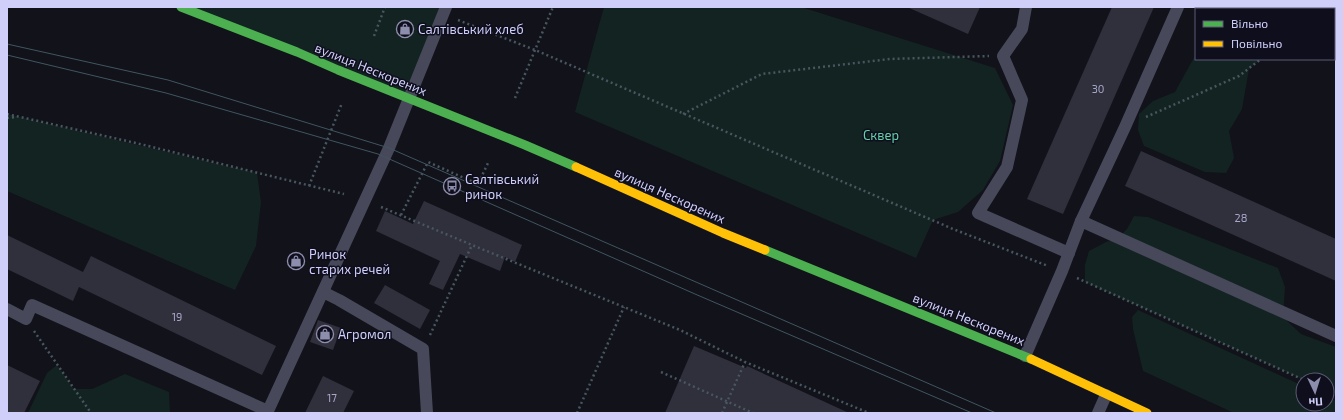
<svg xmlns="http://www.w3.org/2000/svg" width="1343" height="420" viewBox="0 0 1343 420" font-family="'Exo 2',sans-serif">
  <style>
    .green { fill: #122322 }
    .building { fill: #302f3c }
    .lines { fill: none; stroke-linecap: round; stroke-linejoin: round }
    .path { stroke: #48565f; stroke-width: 2.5; stroke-dasharray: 2 3; stroke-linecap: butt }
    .lane { stroke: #47485a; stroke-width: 12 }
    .fast { stroke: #4caf50; stroke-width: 9 }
    .slow { stroke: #ffc107; stroke-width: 9 }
    .tram { stroke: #405660; stroke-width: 1 }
    .labels { text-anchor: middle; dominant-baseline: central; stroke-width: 3; stroke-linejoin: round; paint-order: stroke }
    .number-label { font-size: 11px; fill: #a7a7ca }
    .poi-label { font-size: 13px; fill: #cfcffa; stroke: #0f0e1d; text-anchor: start }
    .street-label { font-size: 13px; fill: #cfcffa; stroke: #0f0e1d }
    .park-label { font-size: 13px; fill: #63d2a9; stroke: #0f0e1d }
  </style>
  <rect width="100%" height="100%" fill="#12121a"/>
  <g class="green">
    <polygon points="181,7 446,7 408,98"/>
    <polygon points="604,7 801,7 995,68 1013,105 1000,161 983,190 958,212 933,220 916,258 575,112"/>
    <polygon points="1206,7 1336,7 1336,56 1334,55 1334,9 1206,9"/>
    <polygon points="1196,54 1196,59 1261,59 1249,69 1242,109 1229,131 1234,158 1226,173 1205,172 1144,146 1138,130 1139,114 1153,101 1175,92"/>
    <polygon points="7,114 257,173 261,202 256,246 235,290 7,191"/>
    <polygon points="1134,216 1148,217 1278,268 1285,287 1283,317 1301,334 1336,347 1336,394 1327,390 1327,380 1304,380 1085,282 1085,265 1089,251 1106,242 1118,238 1127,229"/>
    <polygon points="1138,310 1303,386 1303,404 1327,404 1327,397 1336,401 1336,413 1234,413 1143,371 1133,329 1132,317"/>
    <polygon points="57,365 74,389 92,389 125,374 169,392 170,413 28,413 47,373"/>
  </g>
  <g class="building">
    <polygon points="907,7 980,7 968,34"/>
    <polygon points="1112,7 1154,7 1063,214 1027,199"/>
    <polygon points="1141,151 1336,239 1336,281 1125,186"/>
    <polygon points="424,201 522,245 515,262 505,257 500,271 460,254 443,290 429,284 440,261 376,231 385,211 413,224"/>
    <polygon points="7,235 83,272 91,256 276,346 262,375 79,287 73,301 7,269"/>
    <polygon points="385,285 430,310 420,329 374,303"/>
    <polygon points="318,320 341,328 333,350 310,342"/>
    <polygon points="694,346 746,368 747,366 849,413 665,413"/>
    <polygon points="7,365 40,381 24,413 7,413"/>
    <polygon points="323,376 354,391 343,413 305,413"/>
  </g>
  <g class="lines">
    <g class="path">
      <polyline points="458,20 535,50 953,229 1048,266"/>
      <polyline points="1334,24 1336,23"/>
      <polyline points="374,36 385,7"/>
      <polyline points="515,98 553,7"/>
      <polyline points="7,114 136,143 344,194"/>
      <polyline points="683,114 762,74 890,59 989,56"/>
      <polyline points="1146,117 1239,76 1261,59"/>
      <polyline points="7,118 17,117"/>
      <polyline points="309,186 342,103"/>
      <polyline points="381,207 472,245 680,330 745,362 869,413"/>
      <polyline points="401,215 428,162 478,184 488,163"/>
      <polyline points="1077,278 1304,380"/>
      <polyline points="34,331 91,413"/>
      <polyline points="430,335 472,245"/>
      <polyline points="661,372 753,413"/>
      <polyline points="1327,390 1336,394"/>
      <polyline points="577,413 624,307"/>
      <polyline points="722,413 745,362"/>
    </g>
    <g class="lane">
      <polyline points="1026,7 1022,29 1003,56 1022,100 1007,167 978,213 1069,253"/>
      <polyline points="1081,221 1336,336"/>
      <polyline points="323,292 339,300 423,349 427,413"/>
      <polyline points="7,309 26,319 32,305 268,411"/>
      <polyline points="1025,356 1062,271 1081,221 1125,127 1178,7"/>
      <polyline points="267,413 389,148 446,7"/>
      <polyline points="1098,413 1106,395"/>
    </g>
    <g class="fast">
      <polyline points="181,7 297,52 338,70 525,145 576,167"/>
      <polyline points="765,250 1031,359"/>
    </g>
    <g class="slow">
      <polyline points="576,167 723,233 765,250"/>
      <polyline points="1031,359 1147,413"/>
    </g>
    <g class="tram">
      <polyline points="7,44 168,80 389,148 996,413"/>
      <polyline points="7,55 166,93 378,154 695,294 972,413"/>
    </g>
  </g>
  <defs>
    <g id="shop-ring" transform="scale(0.9)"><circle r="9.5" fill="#0f0e1d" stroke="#8d8dac" stroke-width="1.5"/><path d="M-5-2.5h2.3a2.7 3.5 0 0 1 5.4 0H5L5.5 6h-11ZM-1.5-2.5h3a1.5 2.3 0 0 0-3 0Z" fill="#8d8dac"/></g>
    <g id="bus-ring" transform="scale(0.9)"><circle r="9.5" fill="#0f0e1d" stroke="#8d8dac" stroke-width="1.5"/><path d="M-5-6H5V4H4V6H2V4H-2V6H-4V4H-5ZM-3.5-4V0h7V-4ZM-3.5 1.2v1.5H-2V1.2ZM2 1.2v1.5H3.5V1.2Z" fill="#8d8dac"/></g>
  </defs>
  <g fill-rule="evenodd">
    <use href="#shop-ring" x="405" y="29"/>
    <use href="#bus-ring" x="452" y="186"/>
    <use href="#shop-ring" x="296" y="261"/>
    <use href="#shop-ring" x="325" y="334"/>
  </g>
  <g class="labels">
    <g class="number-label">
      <text x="1098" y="88">30</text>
      <text x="1241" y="217">28</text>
      <text x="177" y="316">19</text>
      <text x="332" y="397">17</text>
    </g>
    <g class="poi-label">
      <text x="418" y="29">Салтівський хлеб</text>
      <text x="465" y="179">Салтівський<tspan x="465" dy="15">ринок</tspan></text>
      <text x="309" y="254">Ринок<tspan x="309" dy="15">старих речей</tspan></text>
      <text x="338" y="334">Агромол</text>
    </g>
    <g class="street-label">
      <text transform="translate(371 69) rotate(22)">вулиця Нескорених</text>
      <text transform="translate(670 195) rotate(24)">вулиця Нескорених</text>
      <text transform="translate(969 319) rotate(22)">вулиця Нескорених</text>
    </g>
    <g class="park-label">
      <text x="881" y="135">Сквер</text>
    </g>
  </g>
  <rect width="1343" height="420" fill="none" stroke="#cfcffa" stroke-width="16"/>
  <rect x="1195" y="8" width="140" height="52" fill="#0f0e1d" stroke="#5c5b75"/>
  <rect x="1203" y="21" width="20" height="6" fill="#4caf50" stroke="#5c5b75"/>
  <text x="1231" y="28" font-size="12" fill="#cfcffa">Вільно</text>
  <rect x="1203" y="41" width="20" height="6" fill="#ffc107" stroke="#5c5b75"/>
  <text x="1231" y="48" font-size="12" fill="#cfcffa">Повільно</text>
  <g transform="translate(1315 392) rotate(176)"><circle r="19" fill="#0f0e1d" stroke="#5c5b75"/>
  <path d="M0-3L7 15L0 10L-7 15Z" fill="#8d8dac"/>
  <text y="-6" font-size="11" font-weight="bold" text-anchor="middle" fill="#cfcffa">Пн</text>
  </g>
</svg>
